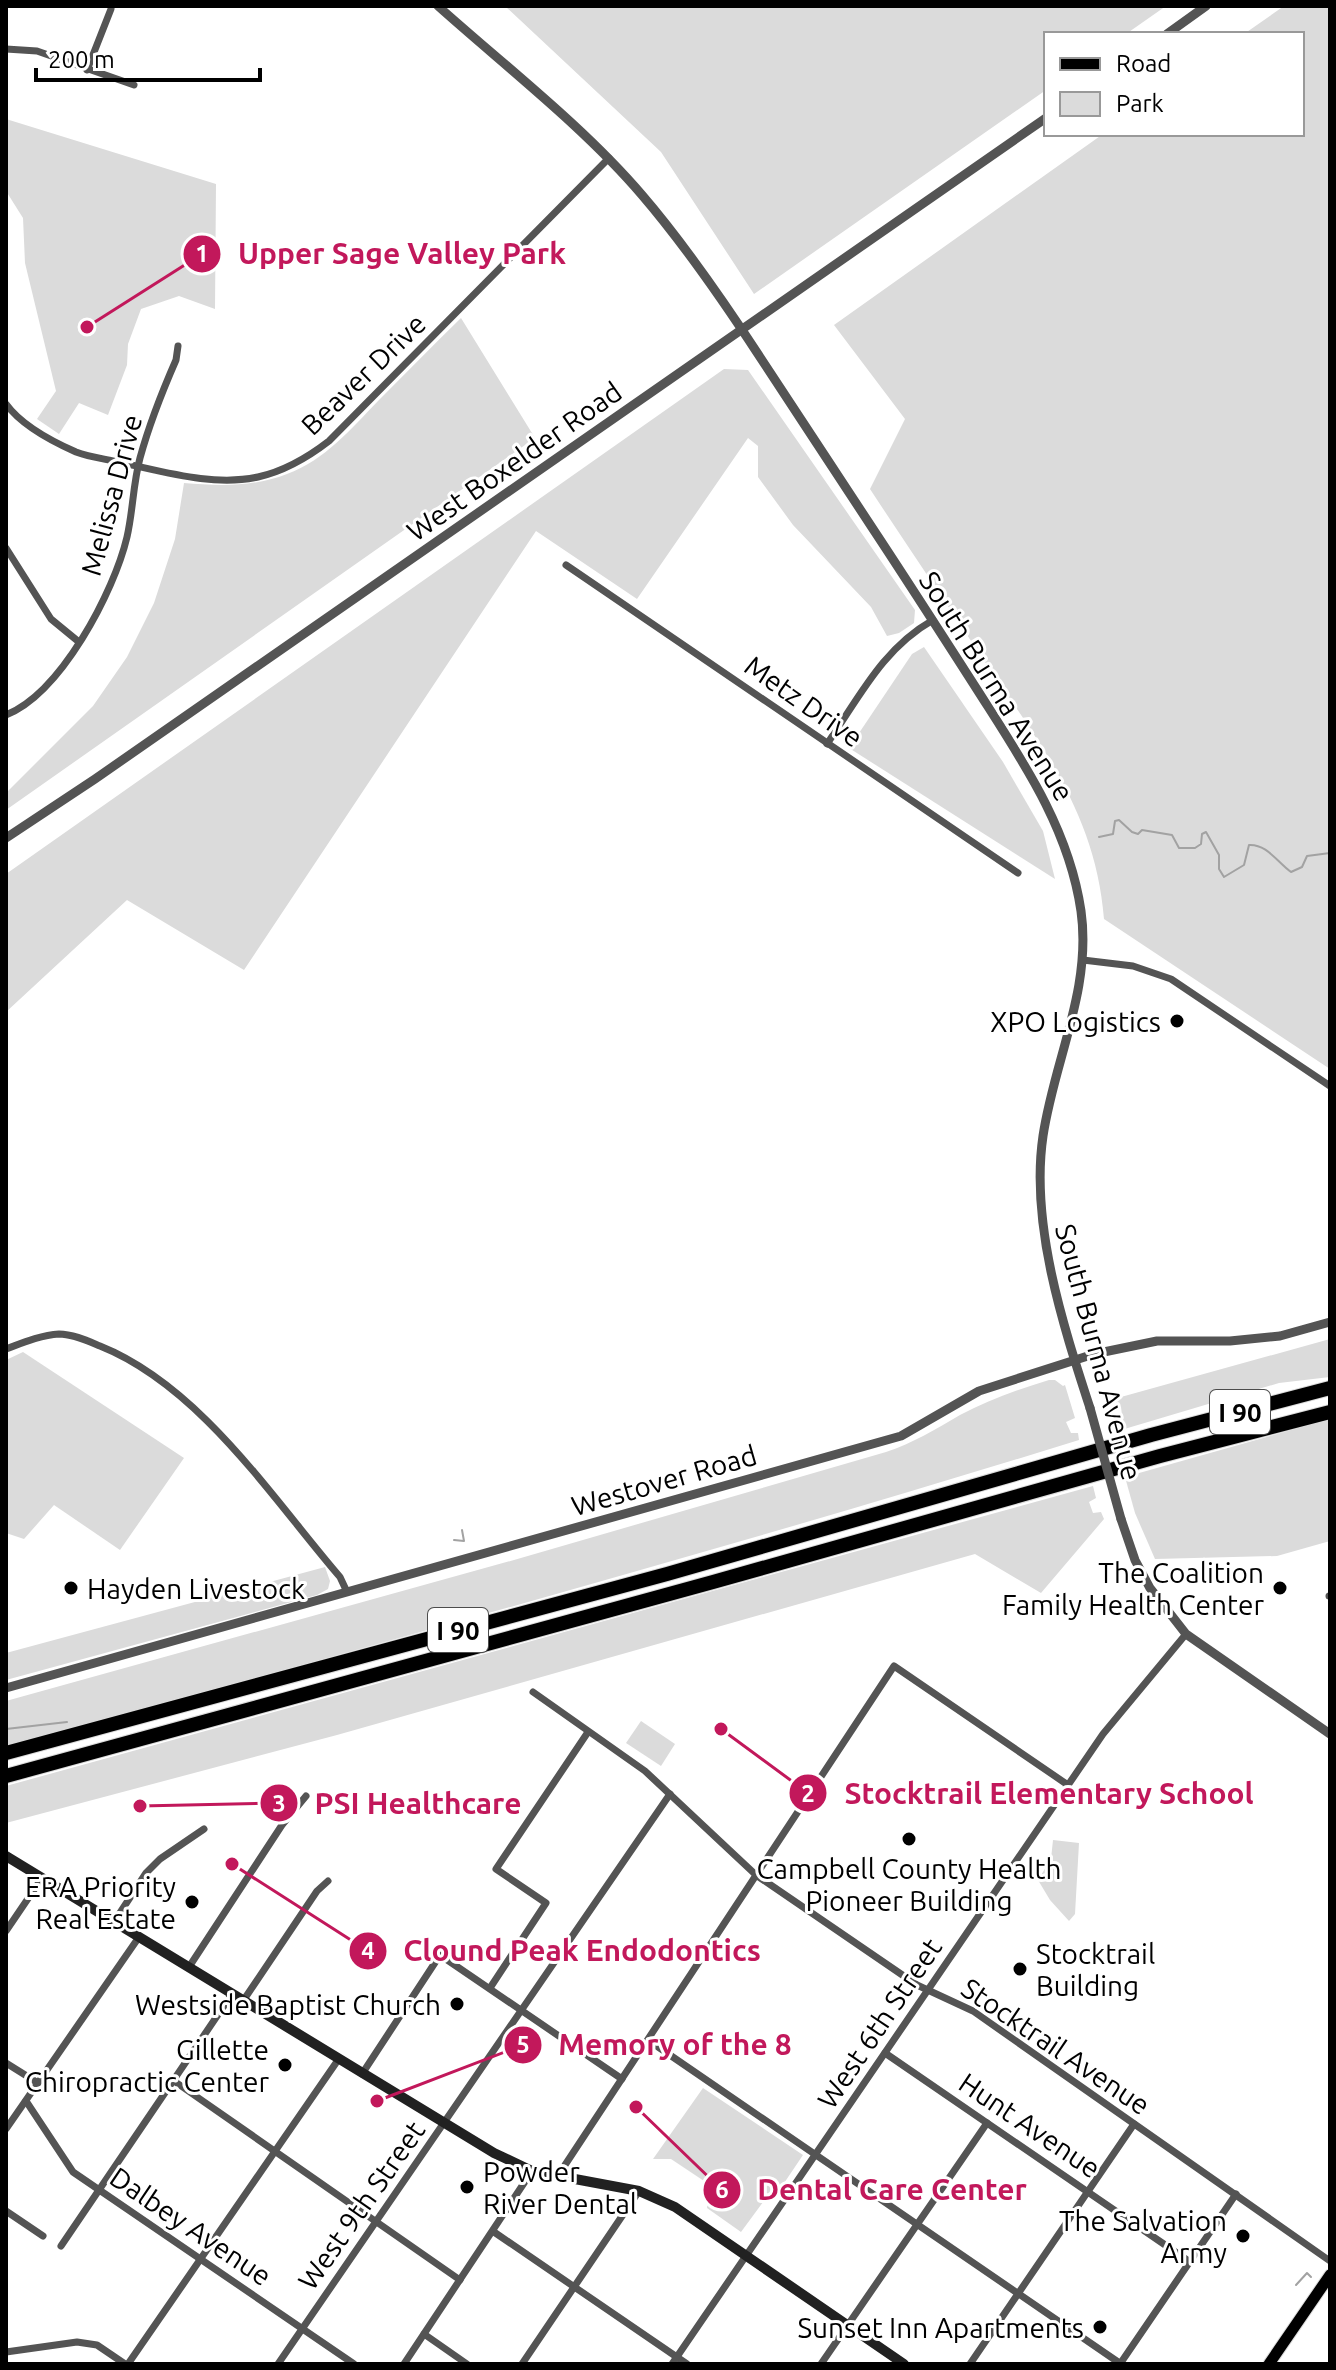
<svg xmlns="http://www.w3.org/2000/svg" width="1336" height="2370" viewBox="0 0 1336 2370" font-family="Ubuntu,sans-serif">
  <style>
    .green { fill: #dbdbdb }
    .lines { fill: none; stroke-linecap: round; stroke-linejoin: round }
    .stream { stroke: #a2a2a2; stroke-width: 2 }
    .primary-casing { stroke: #dbdbdb; stroke-width: 13 }
    .motorway-casing { stroke: #dbdbdb; stroke-width: 16 }
    .minor { stroke: #545454; stroke-width: 7 }
    .tertiary { stroke: #545454; stroke-width: 9 }
    .secondary { stroke: #212121; stroke-width: 10 }
    .primary { stroke: #000; stroke-width: 11 }
    .motorway { stroke: #000; stroke-width: 14 }
    .tertiary-bridge { stroke: #545454; stroke-width: 9 }
    .poi-dot { fill: #000; stroke: #fff; stroke-width: 3 }
    .labels { text-anchor: middle; dominant-baseline: central; stroke-width: 6; stroke-linejoin: round; paint-order: stroke }
    .shield { fill: #fff; stroke: #4c4c4c; stroke-width: 2 }
    .shield-label { font-size: 26px; font-weight: bold; fill: #000 }
    .street-label { font-size: 28px; fill: #000; stroke: #fff }
    .poi-label { font-size: 28px; fill: #000; stroke: #fff; text-anchor: end }
    .leader { fill: none; stroke: #c2185b; stroke-width: 3 }
    .callout-dot { fill: #c2185b; stroke: #fff; stroke-width: 3 }
    .mark-label { font-size: 24px; text-anchor: middle; font-weight: bold; fill: #fff }
    .callout-label { font-size: 30px; text-anchor: middle; font-weight: bold; fill: #c2185b; stroke: #fff; stroke-width: 6; stroke-linejoin: round; paint-order: stroke }
  </style>
  <rect width="100%" height="100%" fill="#fff"/>
  <g class="green">
    <polygon points="505,6 1166,6 1126,34 1046,34 1046,90 754,294 661,152"/>
    <path d="M1284 6H1330V1069L1104 919C1096 815 1041 745 985 662 947 604 908 547 870 489L905 419 834 325 1103 134H1302V34H1244Z"/>
    <polygon points="6,119 216,184 215,309 179,296 141,309 128,344 127,365 108,415 79,403 59,434 37,419 56,391 25,263 23,218 6,191"/>
    <path d="M461 318 535 438 6 810V793L93 706 127 657 154 603 175 539 184 483C218 486 254 487 287 474 325 460 351 429 378 401 406 373 433 345 461 318Z"/>
    <polygon points="724,369 748,370 915,610 914,623 899,633 887,636 871,607 793,525 758,477 758,446 748,438 637,599 536,531 244,970 127,900 6,1012 6,874"/>
    <polygon points="924,647 1003,762 1043,831 1055,879 849,748 912,654"/>
    <polygon points="1330,1339 1330,1377 1279,1383 1111,1433 1109,1423 1115,1423 1122,1415 1121,1407 1105,1410 1103,1402"/>
    <polygon points="23,1352 184,1458 120,1550 54,1505 24,1539 6,1533 6,1360"/>
    <path d="M1049 1380H1055L1063 1386 1065 1385 1075 1418 1066 1422 1071 1433H1078L1079 1440C724 1550 365 1648 6 1746V1701L514 1560 886 1452C913 1443 936 1429 960 1415 988 1400 1019 1389 1049 1380Z"/>
    <polygon points="1330,1419 1330,1541 1277,1556 1155,1559 1135,1513 1125,1477"/>
    <polygon points="1093,1486 1096,1498 1089,1502 1093,1513 1101,1512 1104,1519 1041,1593 975,1554 337,1735 6,1823 6,1786"/>
    <polygon points="325,1567 330,1581 328,1589 317,1595 6,1680 6,1653"/>
    <polygon points="641,1721 675,1744 661,1766 626,1743"/>
    <polygon points="1053,1840 1079,1843 1075,1914 1069,1921 1050,1900 1038,1880 1051,1859"/>
    <polygon points="703,2088 803,2155 772,2201 766,2198 741,2232 707,2208 710,2185 671,2159 653,2159"/>
  </g>
  <g class="lines">
    <g class="stream">
      <path d="M1099 837 1113 834 1115 821 1119 820 1132 832 1138 834 1142 830 1172 835 1179 848H1195L1201 844 1202 834 1206 832 1219 855V869L1224 877 1244 865 1249 845C1267 844 1277 862 1291 872L1302 867 1307 856 1330 853"/>
      <polyline points="454,1540 464,1541 462,1530"/>
      <polyline points="6,1729 67,1722"/>
      <polyline points="1296,2285 1307,2273 1311,2277"/>
    </g>
    <g class="primary-casing">
      <polyline id="primary" points="1269,2364 1330,2275"/>
    </g>
    <g class="motorway-casing">
      <g id="motorway">
        <polyline points="6,1753 667,1574 1151,1435 1330,1388"/>
        <polyline points="6,1776 713,1582 1160,1456 1330,1412"/>
      </g>
    </g>
    <g class="minor">
      <polyline points="6,49 37,51 134,85"/>
      <polyline points="87,70 111,9"/>
      <path d="M6 404C22 426 51 441 76 452 89 457 105 459 118 462 162 471 213 487 258 477 285 471 307 458 329 441L609 158"/>
      <polyline points="6,548 51,619 79,642"/>
      <polyline points="566,565 1018,873"/>
      <path d="M6 715C61 693 114 592 127 537 133 511 133 484 140 458 149 425 162 392 176 360L178 346"/>
      <path d="M827 744C859 698 882 649 933 620"/>
      <polyline points="1083,960 1133,966 1171,979 1330,1086"/>
      <path d="M6 1349C22 1343 41 1335 59 1334 73 1334 88 1341 100 1346 200 1386 272 1498 340 1577L347 1592"/>
      <polyline points="1329,1596 1330,1596"/>
      <polyline points="533,1692 645,1771 756,1875 917,1985 973,2011 1330,2261"/>
      <polyline points="114,1922 146,1873 160,1859 204,1829"/>
      <polyline points="6,1931 42,1878"/>
      <polyline points="189,1967 282,1825 306,1796"/>
      <polyline points="490,1988 546,1903 496,1869 588,1732"/>
      <polyline points="243,2001 317,1891 328,1881"/>
      <polyline points="648,2040 1121,2364"/>
      <polyline points="885,2053 1190,2262"/>
      <polyline points="6,2063 38,2083"/>
      <polyline points="362,2074 440,1955 622,2079"/>
      <polyline points="174,2081 460,2280"/>
      <polyline points="26,2101 73,2172 354,2364"/>
      <polyline points="6,2129 139,1937"/>
      <polyline points="560,2177 565,2165 894,1666 1068,1785"/>
      <polyline points="6,2211 43,2236"/>
      <polyline points="494,2232 687,2364"/>
      <polyline points="61,2246 232,1994"/>
      <polyline points="424,2334 467,2364"/>
      <polyline points="6,2352 77,2342 97,2345 125,2364"/>
      <polyline points="128,2364 338,2060"/>
      <polyline points="278,2364 670,1794"/>
      <polyline points="404,2364 532,2171"/>
      <polyline points="522,2364 639,2191"/>
      <polyline points="672,2364 1103,1734 1186,1634"/>
      <polyline points="821,2364 987,2123"/>
      <polyline points="970,2364 1134,2124"/>
      <polyline points="1120,2364 1236,2194"/>
    </g>
    <g class="tertiary">
      <path d="M438 6C505 66 584 127 642 195 685 245 722 299 758 354 797 413 836 473 875 532 910 585 944 638 978 691 1022 760 1069 828 1081 911 1092 989 1054 1061 1043 1136 1030 1224 1063 1325 1090 1408"/>
      <polyline points="1167,34 1206,6"/>
      <polyline points="6,838 95,779 1046,118"/>
      <polyline points="1121,1519 1135,1560 1150,1588 1186,1634 1330,1734"/>
      <polyline points="6,1688 901,1436 979,1391 1094,1354 1157,1341 1230,1341 1280,1336 1330,1322"/>
    </g>
    <polyline class="secondary" points="6,1856 494,2153 532,2171 639,2191 675,2207 904,2364"/>
    <use href="#primary" class="primary"/>
    <use href="#motorway" class="motorway"/>
    <polyline class="tertiary-bridge" points="1090,1408 1121,1519"/>
  </g>
  <g class="poi-dot">
    <circle cx="1177" cy="1021" r="8"/>
    <circle cx="71" cy="1588" r="8"/>
    <circle cx="1280" cy="1588" r="8"/>
    <circle cx="909" cy="1839" r="8"/>
    <circle cx="192" cy="1902" r="8"/>
    <circle cx="1020" cy="1969" r="8"/>
    <circle cx="457" cy="2004" r="8"/>
    <circle cx="285" cy="2065" r="8"/>
    <circle cx="467" cy="2187" r="8"/>
    <circle cx="1243" cy="2236" r="8"/>
    <circle cx="1100" cy="2327" r="8"/>
  </g>
  <g class="labels">
    <g class="shield">
      <rect x="1210" y="1390" width="60" height="44" rx="6"/>
      <rect x="428" y="1608" width="60" height="44" rx="6"/>
    </g>
    <g class="shield-label">
      <text x="1240" y="1412">I 90</text>
      <text x="458" y="1630">I 90</text>
    </g>
    <g class="street-label">
      <text transform="translate(363 374) rotate(-44)">Beaver Drive</text>
      <text transform="translate(514 461) rotate(-35)">West Boxelder Road</text>
      <text transform="translate(111 495) rotate(-75)">Melissa Drive</text>
      <text transform="translate(997 686) rotate(58)">South Burma Avenue</text>
      <text transform="translate(804 701) rotate(35)">Metz Drive</text>
      <text transform="translate(1099 1352) rotate(75)">South Burma Avenue</text>
      <text transform="translate(664 1480) rotate(-16)">Westover Road</text>
      <text transform="translate(879 2023) rotate(-56)">West 6th Street</text>
      <text transform="translate(1056 2046) rotate(34)">Stocktrail Avenue</text>
      <text transform="translate(1030 2125) rotate(34)">Hunt Avenue</text>
      <text transform="translate(361 2205) rotate(-55)">West 9th Street</text>
      <text transform="translate(191 2226) rotate(34)">Dalbey Avenue</text>
    </g>
    <g class="poi-label">
      <text x="1161" y="1021">XPO Logistics</text>
      <text x="1264" y="1572">The Coalition<tspan x="1264" dy="32">Family Health Center</tspan></text>
      <text x="87" y="1588" text-anchor="start">Hayden Livestock</text>
      <text x="909" y="1868" text-anchor="middle">Campbell County Health<tspan x="909" dy="32">Pioneer Building</tspan></text>
      <text x="176" y="1886">ERA Priority<tspan x="176" dy="32">Real Estate</tspan></text>
      <text x="1036" y="1953" text-anchor="start">Stocktrail<tspan x="1036" dy="32">Building</tspan></text>
      <text x="441" y="2004">Westside Baptist Church</text>
      <text x="269" y="2049">Gillette<tspan x="269" dy="32">Chiropractic Center</tspan></text>
      <text x="483" y="2171" text-anchor="start">Powder<tspan x="483" dy="32">River Dental</tspan></text>
      <text x="1227" y="2220">The Salvation<tspan x="1227" dy="32">Army</tspan></text>
      <text x="1084" y="2327">Sunset Inn Apartments</text>
    </g>
  </g>
  <path class="leader" d="M87 327L202 254M721 1729L808 1793M140 1806L279 1803M232 1864L368 1951M377 2101L523 2045M636 2107L722 2190"/>
  <g class="callout-dot">
    <circle cx="87" cy="327" r="8"/>
    <circle cx="721" cy="1729" r="8"/>
    <circle cx="140" cy="1806" r="8"/>
    <circle cx="232" cy="1864" r="8"/>
    <circle cx="377" cy="2101" r="8"/>
    <circle cx="636" cy="2107" r="8"/>
    <circle cx="202" cy="254" r="20"/>
    <circle cx="808" cy="1793" r="20"/>
    <circle cx="279" cy="1803" r="20"/>
    <circle cx="368" cy="1951" r="20"/>
    <circle cx="523" cy="2045" r="20"/>
    <circle cx="722" cy="2190" r="20"/>
  </g>
  <g class="mark-label">
    <text x="202" y="262">1</text>
    <text x="808" y="1802">2</text>
    <text x="279" y="1812">3</text>
    <text x="368" y="1959">4</text>
    <text x="523" y="2053">5</text>
    <text x="722" y="2198">6</text>
  </g>
  <g class="callout-label">
    <text x="402" y="264">Upper Sage Valley Park</text>
    <text x="1049" y="1804">Stocktrail Elementary School</text>
    <text x="418" y="1814">PSI Healthcare</text>
    <text x="582" y="1961">Clound Peak Endodontics</text>
    <text x="675" y="2055">Memory of the 8</text>
    <text x="892" y="2200">Dental Care Center</text>
  </g>
  <rect width="1336" height="2370" fill="none" stroke="#000000" stroke-width="16"/>
  <rect x="1044" y="32" width="260" height="104" fill="#ffffff" stroke="#999999" stroke-width="2"/>
  <rect x="1060" y="58" width="40" height="12" fill="#000000" stroke="#999999" stroke-width="2"/>
  <text x="1116" y="72" font-size="24" fill="#000000">Road</text>
  <rect x="1060" y="92" width="40" height="24" fill="#dbdbdb" stroke="#999999" stroke-width="2"/>
  <text x="1116" y="112" font-size="24" fill="#000000">Park</text>
  <path d="M36 68v12h224v-12" fill="none" stroke="#000000" stroke-width="4"/>
  <text x="48" y="68" font-size="24" fill="#000000" stroke="#ffffff" stroke-width="6" paint-order="stroke">200 m</text>
</svg>
